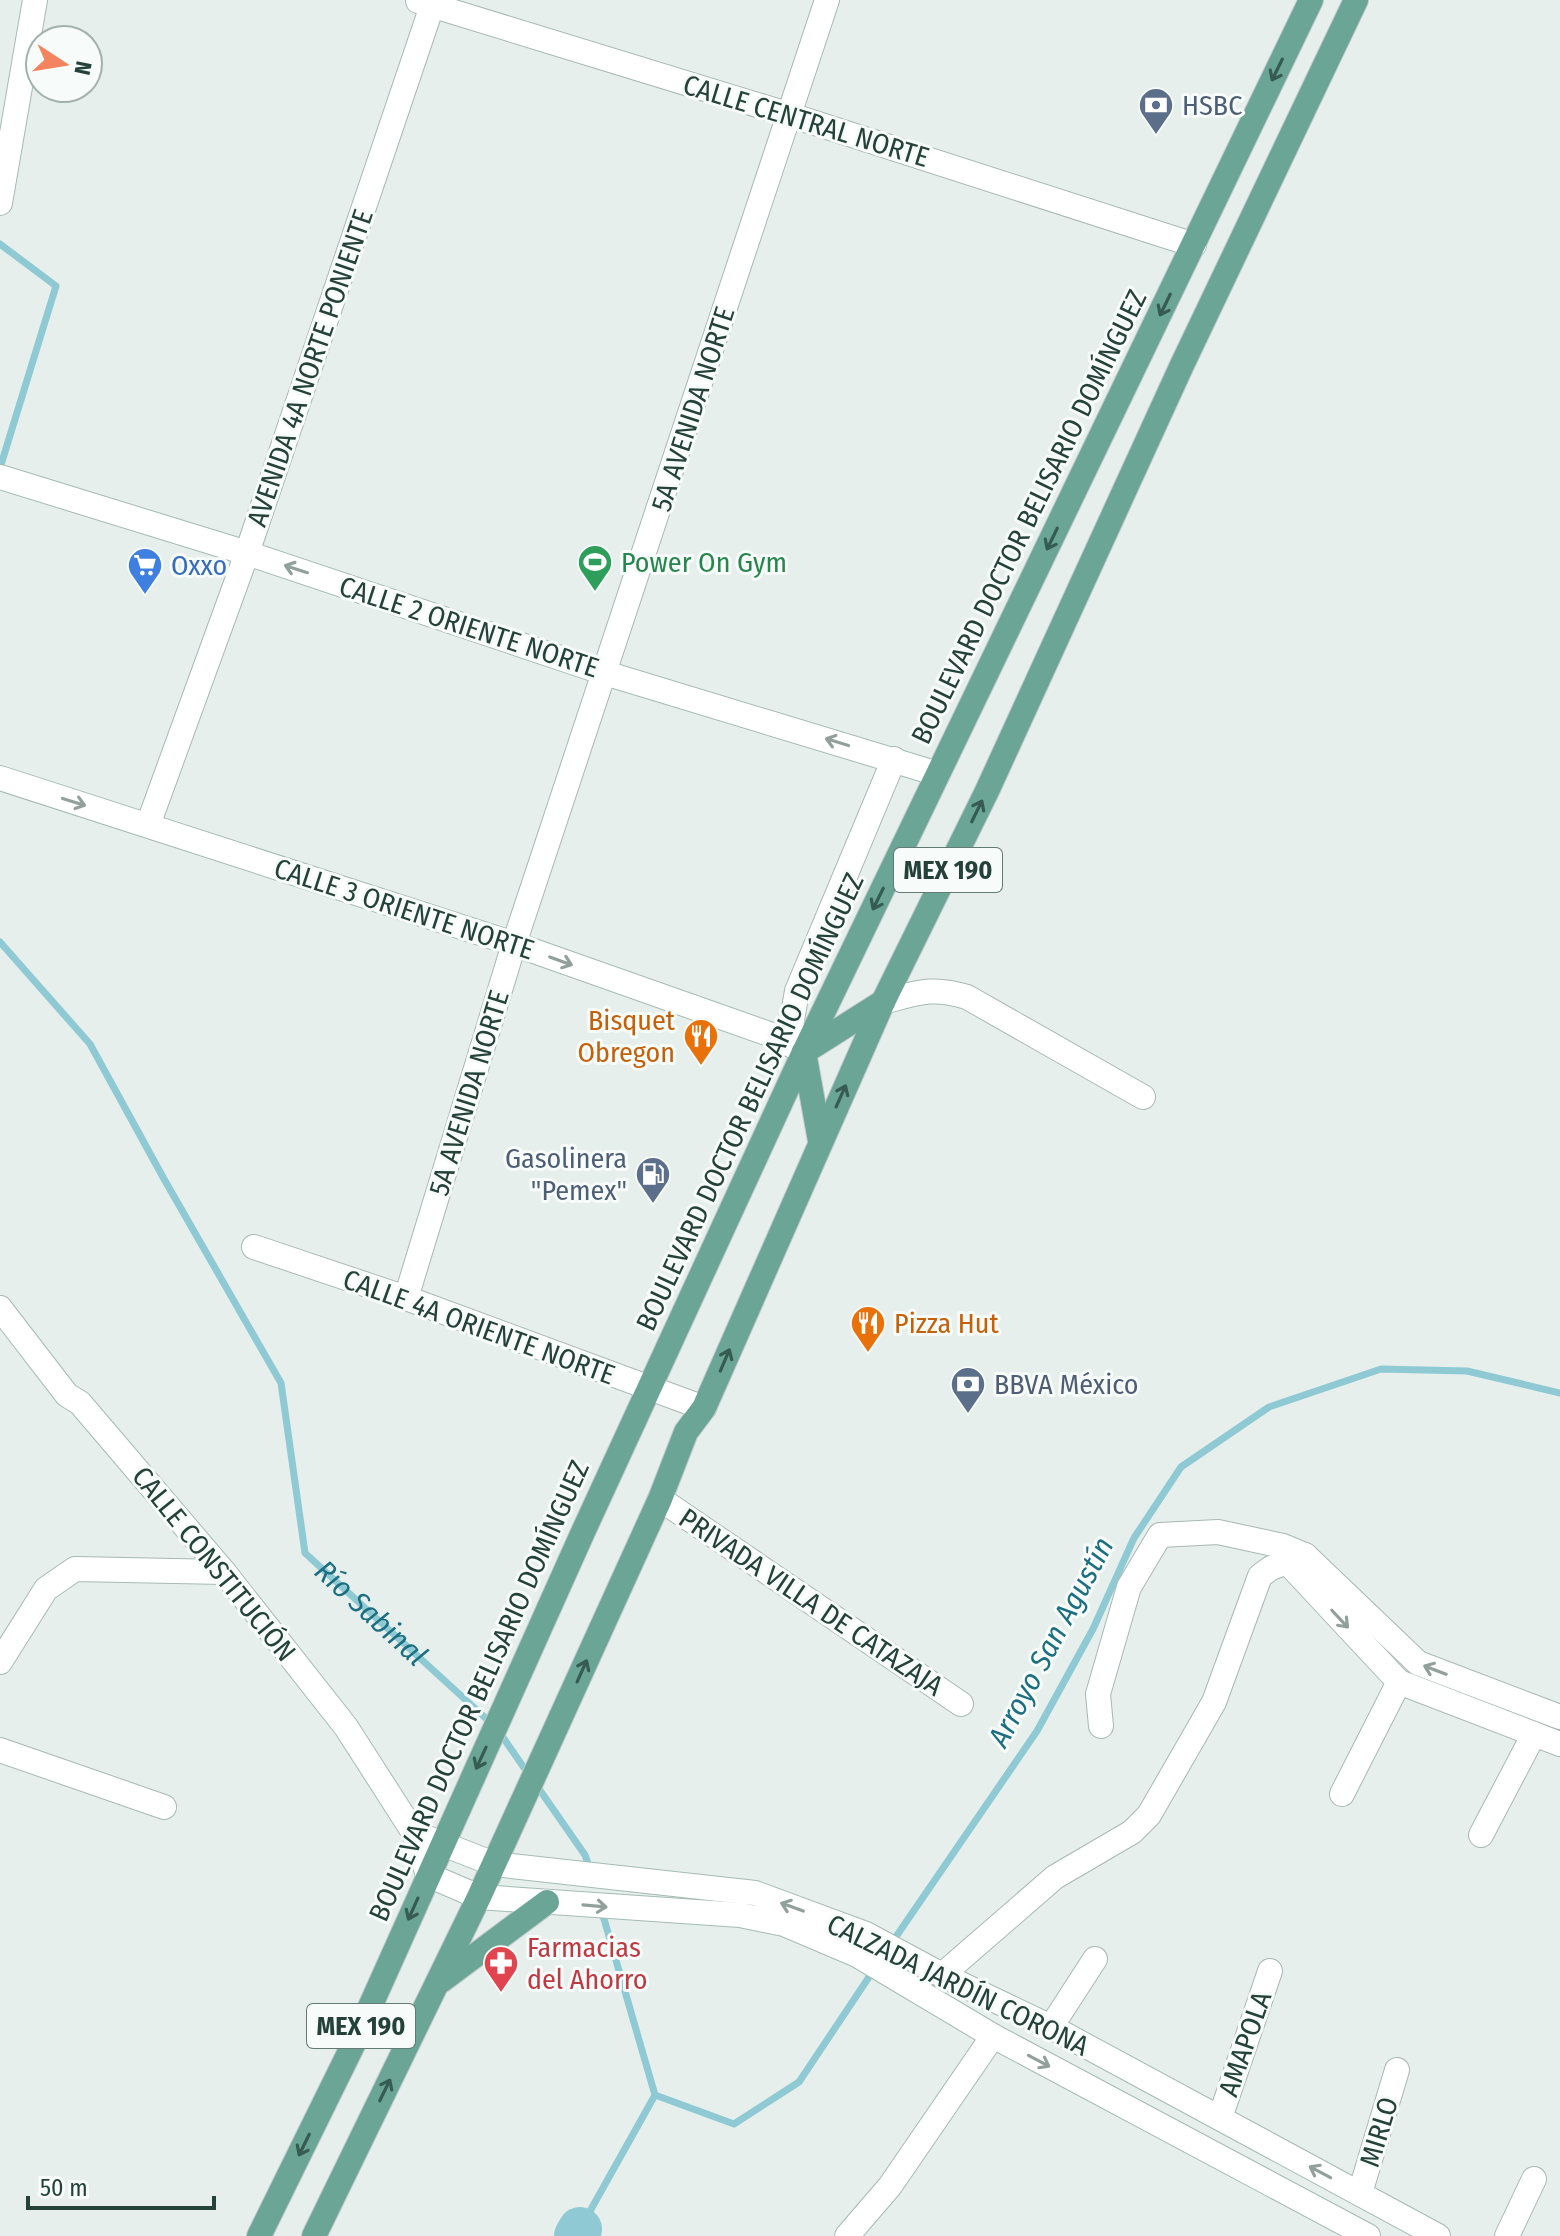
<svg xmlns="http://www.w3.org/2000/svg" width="1560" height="2236" viewBox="0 0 1560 2236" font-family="'Fira Sans Condensed',sans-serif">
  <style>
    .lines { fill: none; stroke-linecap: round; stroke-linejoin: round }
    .stream { stroke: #8ec9d4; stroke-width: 7 }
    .river { stroke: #8ec9d4; stroke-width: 44 }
    .street-casing { stroke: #a8b8b2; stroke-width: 26 }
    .secondary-casing { stroke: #a4bbb3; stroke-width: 26 }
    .primary-casing { stroke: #c2cac8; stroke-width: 26 }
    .street { stroke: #fff; stroke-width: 24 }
    .secondary { stroke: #fff; stroke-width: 24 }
    .primary { stroke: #6aa596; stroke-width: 24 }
    .oneway { stroke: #365b51 }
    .oneway2 { stroke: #92a09c }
    .labels { text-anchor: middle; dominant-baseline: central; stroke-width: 6; stroke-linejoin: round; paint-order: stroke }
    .shield { fill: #f7fbf9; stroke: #637a73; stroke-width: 2 }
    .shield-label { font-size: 26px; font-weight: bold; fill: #24423a }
    .service-label { font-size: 28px; fill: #4e5e75; stroke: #f7fbf9; text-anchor: start }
    .street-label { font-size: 28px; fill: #24423a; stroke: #f7fbf9 }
    .leisure-label { font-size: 28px; fill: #27864d; stroke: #f7fbf9; text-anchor: start }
    .shop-label { font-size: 28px; fill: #366cbe; stroke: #f7fbf9; text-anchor: start }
    .food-label { font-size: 28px; fill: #c56008; stroke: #f7fbf9; text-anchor: end }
    .health-label { font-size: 28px; fill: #be3a42; stroke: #f7fbf9; text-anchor: start }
    .water-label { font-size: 30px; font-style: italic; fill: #1c6f80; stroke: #f7fbf9 }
  </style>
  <rect width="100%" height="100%" fill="#e6efeb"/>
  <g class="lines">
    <g class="stream">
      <polyline points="0,244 56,286 0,468"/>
      <path id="s1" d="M0 942 90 1044 164 1179 281 1383 305 1553 492 1724"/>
      <polyline points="500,1733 529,1775"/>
      <polyline points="537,1786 585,1855 590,1869"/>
      <polyline points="891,1944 1037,1731 1093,1629 1134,1538 1181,1467 1269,1407 1381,1369 1467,1371 1560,1393"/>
      <polyline points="655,2095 734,2124 799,2082 873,1971"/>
      <polyline points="580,2229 655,2095 602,1912"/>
    </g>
    <polyline class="river" points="576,2236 580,2229"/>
    <g class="street-casing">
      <g id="street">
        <polyline points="418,1 790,115 1194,245"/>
        <polyline points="148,825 247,553 434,0"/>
        <path d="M883 1002C917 993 932 986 967 997L1143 1097"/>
        <polyline points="804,1052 791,1026 797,991 894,759"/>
        <polyline points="254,1247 406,1298 704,1408"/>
        <polyline points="406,1298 514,944 827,0"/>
        <polyline points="660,1499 961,1704"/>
        <polyline points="1284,1549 1287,1562 1399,1682 1560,1744"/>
        <polyline points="0,1662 46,1589 75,1569 224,1572"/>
        <polyline points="1101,1726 1098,1694 1129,1587 1160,1535 1218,1532 1283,1546 1305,1555 1418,1663 1560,1717"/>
        <polyline points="0,1750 164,1807"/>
        <polyline points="1342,1794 1399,1682"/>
        <polyline points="1481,1835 1534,1734"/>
        <polyline points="942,1975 1055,1877 1132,1832 1149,1815 1214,1702 1260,1576 1271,1568 1305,1555"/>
        <polyline points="1051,2027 1095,1959"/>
        <polyline points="1220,2118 1270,1971"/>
        <polyline points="1360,2193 1397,2070"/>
        <polyline points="847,2236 890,2186 993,2036"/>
        <polyline points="1507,2236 1534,2179"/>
      </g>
    </g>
    <g class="secondary-casing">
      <g id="secondary">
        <polyline points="0,203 35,0"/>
        <polyline points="0,477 247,553 605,673 938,774"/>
        <polyline points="0,778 514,944 772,1035 804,1052"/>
        <polyline points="0,1308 67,1395 80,1403 224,1572 346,1727 414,1833 428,1875 479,1897 740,1915 784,1924 857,1955 993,2036 1368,2236"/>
        <polyline points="425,1837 494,1864 755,1893 866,1934 942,1975 1051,2027 1438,2236"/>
      </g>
    </g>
    <g class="primary-casing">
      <g id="primary">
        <polyline points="820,1141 804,1052 883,1002"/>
        <polyline points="441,1981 547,1902"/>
        <polyline points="259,2236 352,2047 583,1532 804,1052 1311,0"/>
        <polyline points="314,2236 479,1897 660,1499 686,1432 704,1408 883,1002 987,791 1182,365 1356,0"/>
      </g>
    </g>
    <use href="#street" class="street"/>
    <use href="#secondary" class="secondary"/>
    <use href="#primary" class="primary"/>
  </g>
  <defs><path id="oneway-shaft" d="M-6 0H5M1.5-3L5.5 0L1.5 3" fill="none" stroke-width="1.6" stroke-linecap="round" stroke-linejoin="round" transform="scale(2)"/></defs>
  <g class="oneway">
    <use href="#oneway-shaft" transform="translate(1277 70) rotate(116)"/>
    <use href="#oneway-shaft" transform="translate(1165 305) rotate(116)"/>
    <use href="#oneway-shaft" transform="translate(1052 539) rotate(116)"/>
    <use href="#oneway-shaft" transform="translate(977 811) rotate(-64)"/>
    <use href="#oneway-shaft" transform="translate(878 899) rotate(116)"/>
    <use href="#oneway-shaft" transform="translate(841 1096) rotate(-66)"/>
    <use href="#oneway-shaft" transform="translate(725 1360) rotate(-67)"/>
    <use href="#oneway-shaft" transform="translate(582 1671) rotate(-66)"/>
    <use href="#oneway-shaft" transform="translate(481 1758) rotate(115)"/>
    <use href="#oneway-shaft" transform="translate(413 1909) rotate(114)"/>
    <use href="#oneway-shaft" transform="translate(385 2090) rotate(-64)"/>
    <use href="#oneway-shaft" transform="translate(304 2145) rotate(116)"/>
  </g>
  <g class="oneway2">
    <use href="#oneway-shaft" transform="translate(296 569) rotate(-162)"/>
    <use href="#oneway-shaft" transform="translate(837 742) rotate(-163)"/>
    <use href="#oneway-shaft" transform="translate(74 802) rotate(17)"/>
    <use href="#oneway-shaft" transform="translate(561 961) rotate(20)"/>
    <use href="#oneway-shaft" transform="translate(1340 1619) rotate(47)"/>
    <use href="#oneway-shaft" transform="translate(1435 1670) rotate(-159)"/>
    <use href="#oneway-shaft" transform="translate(595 1906) rotate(5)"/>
    <use href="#oneway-shaft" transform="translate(792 1907) rotate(-160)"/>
    <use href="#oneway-shaft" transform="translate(1039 2061) rotate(28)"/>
    <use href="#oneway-shaft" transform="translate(1320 2172) rotate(-152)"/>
  </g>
  <defs>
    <g id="bank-pin" transform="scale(1.8)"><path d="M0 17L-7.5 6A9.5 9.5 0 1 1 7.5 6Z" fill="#5c6f8a" stroke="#f7fbf9"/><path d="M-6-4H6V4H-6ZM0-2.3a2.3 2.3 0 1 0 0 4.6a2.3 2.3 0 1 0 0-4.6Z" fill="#fff"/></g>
    <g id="stadium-pin" transform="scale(1.8)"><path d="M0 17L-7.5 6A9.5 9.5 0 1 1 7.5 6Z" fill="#2e9e5b" stroke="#f7fbf9"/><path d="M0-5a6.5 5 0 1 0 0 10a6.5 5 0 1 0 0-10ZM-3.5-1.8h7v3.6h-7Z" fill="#fff"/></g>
    <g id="supermarket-pin" transform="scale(1.8)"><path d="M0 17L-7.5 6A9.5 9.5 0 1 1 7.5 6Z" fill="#3f7fe0" stroke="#f7fbf9"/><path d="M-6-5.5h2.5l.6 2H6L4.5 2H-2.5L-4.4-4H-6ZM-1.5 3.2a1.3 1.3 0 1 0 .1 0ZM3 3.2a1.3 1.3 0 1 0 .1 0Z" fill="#fff"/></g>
    <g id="restaurant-pin" transform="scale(1.8)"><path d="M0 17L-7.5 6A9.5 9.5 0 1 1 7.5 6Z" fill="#e8710a" stroke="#f7fbf9"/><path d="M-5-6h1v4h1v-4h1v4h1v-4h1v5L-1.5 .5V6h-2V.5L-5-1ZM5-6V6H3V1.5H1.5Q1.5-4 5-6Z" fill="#fff"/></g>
    <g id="fuel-pin" transform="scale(1.8)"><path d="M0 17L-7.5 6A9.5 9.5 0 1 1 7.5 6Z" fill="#5c6f8a" stroke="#f7fbf9"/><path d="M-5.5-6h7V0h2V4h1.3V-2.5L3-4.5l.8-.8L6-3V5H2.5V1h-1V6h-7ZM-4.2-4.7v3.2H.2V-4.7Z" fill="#fff"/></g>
    <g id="pharmacy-pin" transform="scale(1.8)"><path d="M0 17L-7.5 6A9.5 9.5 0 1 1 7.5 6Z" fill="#e0444e" stroke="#f7fbf9"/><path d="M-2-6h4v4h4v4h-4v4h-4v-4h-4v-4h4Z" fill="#fff"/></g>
  </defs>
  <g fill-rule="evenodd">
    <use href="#bank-pin" x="1156" y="105"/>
    <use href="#stadium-pin" x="595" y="562"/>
    <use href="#supermarket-pin" x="145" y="565"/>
    <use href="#restaurant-pin" x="701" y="1036"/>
    <use href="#fuel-pin" x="653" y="1174"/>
    <use href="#restaurant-pin" x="868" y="1323"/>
    <use href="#bank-pin" x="968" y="1384"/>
    <use href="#pharmacy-pin" x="501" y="1963"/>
  </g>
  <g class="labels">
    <g class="shield">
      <rect x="894" y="848" width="108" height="44" rx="6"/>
      <rect x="307" y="2004" width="108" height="44" rx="6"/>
    </g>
    <g class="shield-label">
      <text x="948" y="870">MEX 190</text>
      <text x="361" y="2026">MEX 190</text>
    </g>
    <g class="service-label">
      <text x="1182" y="105">HSBC</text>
      <text x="627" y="1158" text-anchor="end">Gasolinera<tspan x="627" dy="32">"Pemex"</tspan></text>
      <text x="994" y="1384">BBVA México</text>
    </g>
    <g class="street-label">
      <text transform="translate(806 121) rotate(17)">CALLE CENTRAL NORTE</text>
      <text transform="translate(310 368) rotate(-71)">AVENIDA 4A NORTE PONIENTE</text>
      <text transform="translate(693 409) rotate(-72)">5A AVENIDA NORTE</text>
      <text transform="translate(1029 517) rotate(-64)">BOULEVARD DOCTOR BELISARIO DOMÍNGUEZ</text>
      <text transform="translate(469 627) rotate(18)">CALLE 2 ORIENTE NORTE</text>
      <text transform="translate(404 909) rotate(18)">CALLE 3 ORIENTE NORTE</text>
      <text transform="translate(469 1093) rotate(-73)">5A AVENIDA NORTE</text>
      <text transform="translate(750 1102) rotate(-65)">BOULEVARD DOCTOR BELISARIO DOMÍNGUEZ</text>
      <text transform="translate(479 1327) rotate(20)">CALLE 4A ORIENTE NORTE</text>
      <text transform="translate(214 1564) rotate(51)">CALLE CONSTITUCIÓN</text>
      <text transform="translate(811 1602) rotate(34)">PRIVADA VILLA DE CATAZAJA</text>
      <text transform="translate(479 1691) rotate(-66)">BOULEVARD DOCTOR BELISARIO DOMÍNGUEZ</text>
      <text transform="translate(958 1985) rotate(26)">CALZADA JARDÍN CORONA</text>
      <text transform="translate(1245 2044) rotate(-71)">AMAPOLA</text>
      <text transform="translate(1379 2132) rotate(-73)">MIRLO</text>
    </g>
    <g class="leisure-label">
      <text x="621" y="562">Power On Gym</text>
    </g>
    <g class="shop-label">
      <text x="171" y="565">Oxxo</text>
    </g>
    <g class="food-label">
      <text x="675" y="1020">Bisquet<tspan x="675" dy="32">Obregon</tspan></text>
      <text x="894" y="1323" text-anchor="start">Pizza Hut</text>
    </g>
    <g class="health-label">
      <text x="527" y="1947">Farmacias<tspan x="527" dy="32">del Ahorro</tspan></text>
    </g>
    <g class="water-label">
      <text stroke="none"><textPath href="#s1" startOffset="786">Río Sabinal</textPath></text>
      <text transform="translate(1051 1642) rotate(-62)">Arroyo San Agustín</text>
    </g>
  </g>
  <g transform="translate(64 64) rotate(102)"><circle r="38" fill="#f7fbf9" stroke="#a3b1ad" stroke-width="2"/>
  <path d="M0-6L14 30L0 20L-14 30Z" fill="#f4845f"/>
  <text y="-12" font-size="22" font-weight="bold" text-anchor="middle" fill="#24423a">N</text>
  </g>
  <path d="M28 2196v12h186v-12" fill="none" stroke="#24423a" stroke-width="4"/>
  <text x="40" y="2196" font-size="24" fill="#24423a" stroke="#f7fbf9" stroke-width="6" paint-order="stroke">50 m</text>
</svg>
